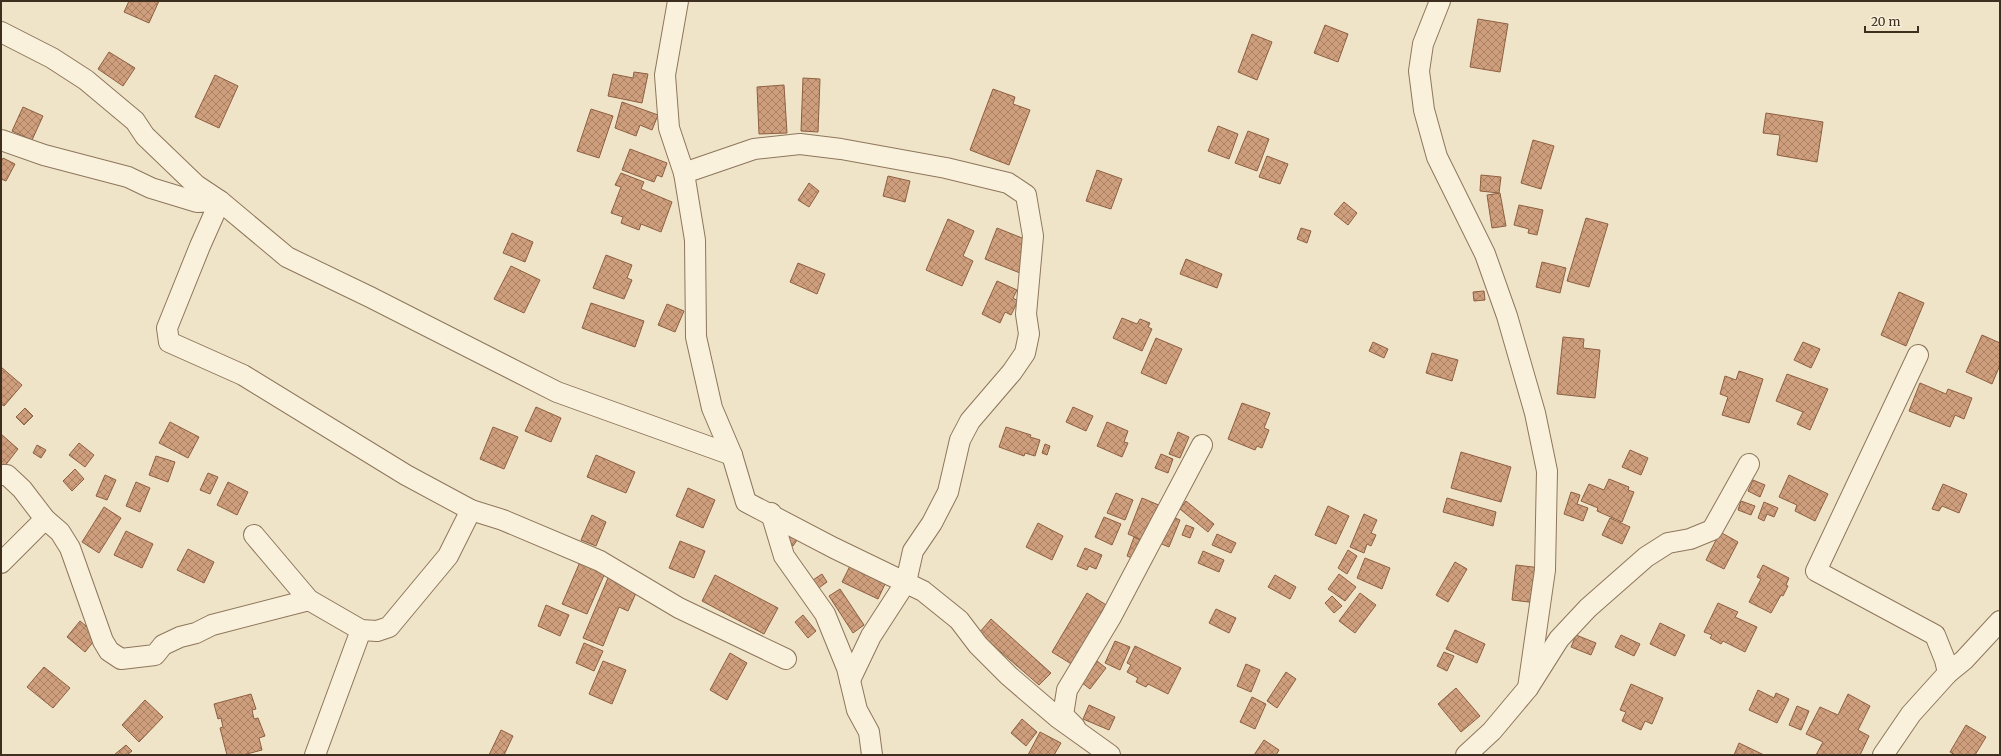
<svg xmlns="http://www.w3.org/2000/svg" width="2001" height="756" viewBox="0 0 2001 756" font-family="Merriweather,serif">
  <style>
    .building { fill: url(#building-cross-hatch); stroke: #8d5f41 }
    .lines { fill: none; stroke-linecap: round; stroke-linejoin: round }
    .minor-casing { stroke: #8d765c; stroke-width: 22 }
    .minor { stroke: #faf1dc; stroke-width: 20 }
  </style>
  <defs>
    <pattern id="building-cross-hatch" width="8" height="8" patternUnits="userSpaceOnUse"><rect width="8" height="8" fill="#cf9f7d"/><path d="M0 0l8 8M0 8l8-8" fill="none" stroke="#a98266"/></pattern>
  </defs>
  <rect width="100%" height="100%" fill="#f0e4c8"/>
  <g class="building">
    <polygon points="129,1 159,1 149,23 124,12"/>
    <polygon points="1478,19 1508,24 1500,72 1470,67"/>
    <polygon points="1325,25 1348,34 1338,62 1314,53"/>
    <polygon points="1252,34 1272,42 1257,80 1238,72"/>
    <polygon points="109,52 135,68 123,86 98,69"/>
    <polygon points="634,72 648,74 642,103 608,96 613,74 633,78"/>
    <polygon points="215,75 238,86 219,128 195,117"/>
    <polygon points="803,78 820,79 818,132 801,131"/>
    <polygon points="784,85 787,133 759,134 757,87"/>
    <polygon points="993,89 1015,97 1013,104 1030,110 1009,165 970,150"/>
    <polygon points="622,102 658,115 652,130 640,125 636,136 615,128"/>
    <polygon points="23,107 43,116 32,140 12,131"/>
    <polygon points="591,109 613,116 599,158 577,151"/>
    <polygon points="1766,113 1823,122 1817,162 1777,155 1780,135 1763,133"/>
    <polygon points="1218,126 1238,134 1229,159 1208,151"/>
    <polygon points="1248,131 1269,139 1257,171 1235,163"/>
    <polygon points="1533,140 1554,146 1541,189 1521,183"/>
    <polygon points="630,149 667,163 662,177 657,175 654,182 622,170"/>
    <polygon points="1267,156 1288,164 1280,184 1259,177"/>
    <polygon points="3,158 15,164 6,181 1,179 1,162"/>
    <polygon points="1097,170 1122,179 1111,209 1086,201"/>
    <polygon points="621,173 644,182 641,189 672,202 661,232 641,224 639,230 621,223 623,217 611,213 621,187 615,185"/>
    <polygon points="1481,175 1501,177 1499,193 1480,191"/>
    <polygon points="888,176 910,181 905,202 883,196"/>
    <polygon points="809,183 819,191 809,207 798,200"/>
    <polygon points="1500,193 1506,226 1492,228 1487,195"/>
    <polygon points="1344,202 1357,213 1348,225 1334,214"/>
    <polygon points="1519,205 1543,210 1537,235 1528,233 1529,229 1514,225"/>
    <polygon points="1586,218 1608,224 1589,287 1567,281"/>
    <polygon points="948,219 974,231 963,256 973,261 962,286 926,270"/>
    <polygon points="997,228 1032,242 1020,273 985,259"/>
    <polygon points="1301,228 1311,231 1307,243 1297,239"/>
    <polygon points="512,233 533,242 525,262 503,253"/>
    <polygon points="606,255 632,265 627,278 632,280 624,299 593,288"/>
    <polygon points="1186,259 1222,274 1217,288 1180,274"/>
    <polygon points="1542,262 1566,268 1560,293 1536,287"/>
    <polygon points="798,263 825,274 817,294 790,282"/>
    <polygon points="511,266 540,280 524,313 494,299"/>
    <polygon points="997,281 1017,290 1013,298 1018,301 1011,315 1005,312 1000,323 982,314"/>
    <polygon points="1484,291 1485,300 1474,301 1473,292"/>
    <polygon points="1899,292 1924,303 1906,346 1881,335"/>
    <polygon points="591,303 644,321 635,347 582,328"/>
    <polygon points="667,304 684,311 675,332 658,325"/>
    <polygon points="1122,318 1137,324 1140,319 1150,323 1148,327 1152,329 1142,351 1113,338"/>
    <polygon points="1982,335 2000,343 2000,365 1992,384 1966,372"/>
    <polygon points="1563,337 1584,339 1583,348 1600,350 1595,398 1557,394"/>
    <polygon points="1156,338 1182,349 1166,384 1141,373"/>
    <polygon points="1373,342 1388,349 1384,358 1369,351"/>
    <polygon points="1803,342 1820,349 1811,368 1794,360"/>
    <polygon points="1432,353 1458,360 1452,381 1426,373"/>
    <polygon points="1,367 22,385 4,406 1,404"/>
    <polygon points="1739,371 1763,379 1749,423 1722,415 1728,397 1720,394 1725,376 1736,380"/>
    <polygon points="1787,374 1828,389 1810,430 1797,424 1803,412 1776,401"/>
    <polygon points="1920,383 1946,394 1948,389 1972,398 1964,419 1955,415 1950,427 1909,411"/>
    <polygon points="1242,403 1270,413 1264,428 1269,430 1262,448 1257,446 1255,450 1228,439"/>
    <polygon points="536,407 561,418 551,442 525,431"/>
    <polygon points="1073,407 1093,416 1086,431 1066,422"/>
    <polygon points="25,408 33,416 24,425 16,417"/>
    <polygon points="170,422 199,437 188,458 159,443"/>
    <polygon points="1107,422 1128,431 1124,442 1128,443 1122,457 1097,446"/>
    <polygon points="493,427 518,437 504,469 480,459"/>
    <polygon points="1006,427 1031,435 1030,437 1040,440 1035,456 1025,453 1024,456 999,447"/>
    <polygon points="1178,432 1189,437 1180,458 1169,454"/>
    <polygon points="1,434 18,449 4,467 1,464"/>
    <polygon points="79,443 94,455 85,467 69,455"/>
    <polygon points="1045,444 1050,446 1047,455 1042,453"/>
    <polygon points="37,445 46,450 41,458 33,453"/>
    <polygon points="1630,450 1648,458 1641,475 1622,467"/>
    <polygon points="1461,452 1511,467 1501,502 1451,488"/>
    <polygon points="1161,454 1173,459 1168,473 1155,468"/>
    <polygon points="596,455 635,472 626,493 587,477"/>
    <polygon points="156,456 175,462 168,482 149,475"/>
    <polygon points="75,469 84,479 72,491 63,481"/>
    <polygon points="208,473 218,477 210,494 200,490"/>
    <polygon points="105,475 116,480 107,500 96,496"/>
    <polygon points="1789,475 1828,494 1815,521 1795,511 1797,505 1779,497"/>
    <polygon points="1609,479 1629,487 1628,490 1634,492 1622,522 1597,511 1598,508 1581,501 1589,484 1604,490"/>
    <polygon points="1753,480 1765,485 1760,497 1748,491"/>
    <polygon points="136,482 150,488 140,512 126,506"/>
    <polygon points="228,482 248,492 237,515 217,505"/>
    <polygon points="1943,484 1967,494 1959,513 1942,506 1939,511 1932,509"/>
    <polygon points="688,488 715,500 703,528 676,516"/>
    <polygon points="1571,492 1580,495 1577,504 1588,508 1583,521 1564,514"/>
    <polygon points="1116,493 1133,500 1125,520 1107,513"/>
    <polygon points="1142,498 1161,506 1146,542 1128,534"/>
    <polygon points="1447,498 1496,512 1493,526 1443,512"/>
    <polygon points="1186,501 1214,524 1208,532 1180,509"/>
    <polygon points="1741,501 1755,506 1751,515 1738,510"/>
    <polygon points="1764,502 1778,508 1774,517 1767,514 1764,521 1758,518"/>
    <polygon points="1328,506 1349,516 1336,544 1315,535"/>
    <polygon points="104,507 121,518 99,553 82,542"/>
    <polygon points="1364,514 1377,520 1371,533 1376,535 1371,546 1367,544 1364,553 1350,547"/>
    <polygon points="592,515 606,522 596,546 581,540"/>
    <polygon points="1168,515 1180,520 1169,547 1157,542"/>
    <polygon points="1104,517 1121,524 1112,545 1095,537"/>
    <polygon points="1610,518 1630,527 1622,544 1602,535"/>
    <polygon points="1038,523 1063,536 1052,560 1026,547"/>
    <polygon points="1186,525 1194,528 1190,538 1182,535"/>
    <polygon points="126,531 153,544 142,568 114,555"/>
    <polygon points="1720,532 1738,542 1724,569 1706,560"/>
    <polygon points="790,534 797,540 793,546 785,540"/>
    <polygon points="1217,534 1236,543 1231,553 1212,545"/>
    <polygon points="1134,537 1144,542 1137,560 1127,556"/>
    <polygon points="680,541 705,551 694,578 669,568"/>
    <polygon points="1085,548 1102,555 1096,569 1089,566 1087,570 1077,566"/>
    <polygon points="188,549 214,562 204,583 177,570"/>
    <polygon points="1348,550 1357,556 1347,574 1338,568"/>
    <polygon points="1203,551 1224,560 1219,572 1198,563"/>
    <polygon points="1365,558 1390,568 1382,589 1357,578"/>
    <polygon points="580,562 605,573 587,614 562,604"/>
    <polygon points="1455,562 1467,569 1448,602 1436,595"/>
    <polygon points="1516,565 1541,568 1537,603 1512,600"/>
    <polygon points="1763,565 1789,578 1786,585 1788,586 1783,596 1781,595 1771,613 1749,602 1761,579 1757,577"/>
    <polygon points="850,566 886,582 878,599 842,582"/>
    <polygon points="822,574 827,582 816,590 810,582"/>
    <polygon points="1339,574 1356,587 1345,601 1328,589"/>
    <polygon points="715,575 778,608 764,634 702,601"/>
    <polygon points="1275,575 1296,587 1290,599 1268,587"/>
    <polygon points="608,578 636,593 628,611 619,607 603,646 583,638"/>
    <polygon points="840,589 864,625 853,633 829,596"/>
    <polygon points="1087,593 1108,606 1073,665 1052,652"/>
    <polygon points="1360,593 1376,605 1355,633 1339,621"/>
    <polygon points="1332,596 1342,606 1334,613 1325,603"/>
    <polygon points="1718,603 1738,612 1735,617 1757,627 1745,652 1723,641 1721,644 1710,638 1712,635 1704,632"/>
    <polygon points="546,605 569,615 560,636 538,626"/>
    <polygon points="1216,609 1236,618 1229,633 1209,623"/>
    <polygon points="803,615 816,631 808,638 795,622"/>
    <polygon points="991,619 1051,673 1039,685 979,633"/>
    <polygon points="80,621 98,636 85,652 67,637"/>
    <polygon points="1660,623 1685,635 1675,656 1650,644"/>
    <polygon points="1455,630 1485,644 1477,663 1446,649"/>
    <polygon points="1576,635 1596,643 1591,655 1571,647"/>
    <polygon points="1621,635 1640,644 1634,656 1615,647"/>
    <polygon points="1115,641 1130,647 1120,670 1105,663"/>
    <polygon points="584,643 603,651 594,671 576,663"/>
    <polygon points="1135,646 1181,668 1168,694 1148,684 1146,687 1136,682 1138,678 1127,672 1131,665 1127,663"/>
    <polygon points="1444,652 1454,656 1447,671 1437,666"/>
    <polygon points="730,653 747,663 727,700 710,690"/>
    <polygon points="603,661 626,670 612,704 589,694"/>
    <polygon points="1097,661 1106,668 1090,689 1081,682"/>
    <polygon points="1246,664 1260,670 1251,692 1237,686"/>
    <polygon points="44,667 70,688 53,708 27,687"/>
    <polygon points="1286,672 1296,679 1277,708 1267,701"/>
    <polygon points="1631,684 1663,698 1652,724 1645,721 1641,730 1622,721 1626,712 1620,710"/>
    <polygon points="1456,688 1480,716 1461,732 1438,704"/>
    <polygon points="1758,690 1774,698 1776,693 1789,699 1777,723 1749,710"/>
    <polygon points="251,694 256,709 252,710 254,719 258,718 265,736 259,738 262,750 243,755 227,755 220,728 223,727 221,718 218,719 214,704"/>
    <polygon points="1848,694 1870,706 1858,730 1869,736 1860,755 1816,755 1823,742 1806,734 1820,707 1838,715"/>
    <polygon points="1252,697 1266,704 1255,729 1240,722"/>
    <polygon points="145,700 163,717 139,742 122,725"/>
    <polygon points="1089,705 1115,717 1109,730 1083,719"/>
    <polygon points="1797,706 1809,711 1801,730 1789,725"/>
    <polygon points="1022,719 1037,732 1026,746 1011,733"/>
    <polygon points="1966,725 1986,737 1975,755 1955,755 1950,752"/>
    <polygon points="501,730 513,736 504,755 489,755"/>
    <polygon points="1040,732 1061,743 1054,755 1028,755"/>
    <polygon points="1264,740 1279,750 1276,755 1254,755"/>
    <polygon points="1739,743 1764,755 1734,755"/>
    <polygon points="126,745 132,751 127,755 114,755"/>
  </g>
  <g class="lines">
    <g class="minor-casing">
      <g id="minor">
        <polyline points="678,1 665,75 669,128 684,173 695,240 696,337 712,408 732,455 746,502 834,548 923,591 959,620 978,645 1009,676 1057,717 1110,755"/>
        <polyline points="1440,1 1423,44 1419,71 1424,110 1437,157 1485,254 1507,316 1535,413 1547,471 1545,570 1528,688"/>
        <polyline points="1,32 52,58 86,80 135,121 145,136 196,185 220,201 287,257 370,297 557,392 732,455"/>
        <polyline points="1,140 44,155 128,177 151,188 197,202 220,201 200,246 167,328 169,342 243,375 406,475 471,510 503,520 600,561 679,608 786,659"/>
        <polyline points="684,173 754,149 800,144 841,149 946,168 1008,183 1026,195 1033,236 1026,314 1029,334 1025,353 1012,372 970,421 960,440 948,492 932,523 913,551 906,582 871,636 850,680"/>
        <polyline points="1918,355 1816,571 1935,635 1945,660 1948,673"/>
        <polyline points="1,475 7,475 22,489 45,519 60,532 70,548 103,641 109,651 121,659 155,655 163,645 180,637 196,633 212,625 309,600"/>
        <polyline points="771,513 784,556 825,614 847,668 857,710 869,732 872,755"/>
        <polyline points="254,535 309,600 361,630 377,631 389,627 448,556 471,510"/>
        <polyline points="1,563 45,519"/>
        <polyline points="1075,727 1063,715 1067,690 1111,617 1202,445"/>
        <polyline points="315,755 361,630"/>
        <polyline points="1466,755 1492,731 1528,688 1559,639 1588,608 1646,557 1668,543 1690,539 1712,530 1749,464"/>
        <polyline points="1883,755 1911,714 1948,673 1964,660 2000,621"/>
      </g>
    </g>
    <use href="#minor" class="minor"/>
  </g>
  <rect width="2001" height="756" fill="none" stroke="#3d2e20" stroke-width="4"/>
  <path d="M1865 26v6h53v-6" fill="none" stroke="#3d2e20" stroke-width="2"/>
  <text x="1871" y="26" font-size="12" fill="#3d2e20" stroke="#f7eed8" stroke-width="3" paint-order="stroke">20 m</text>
</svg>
